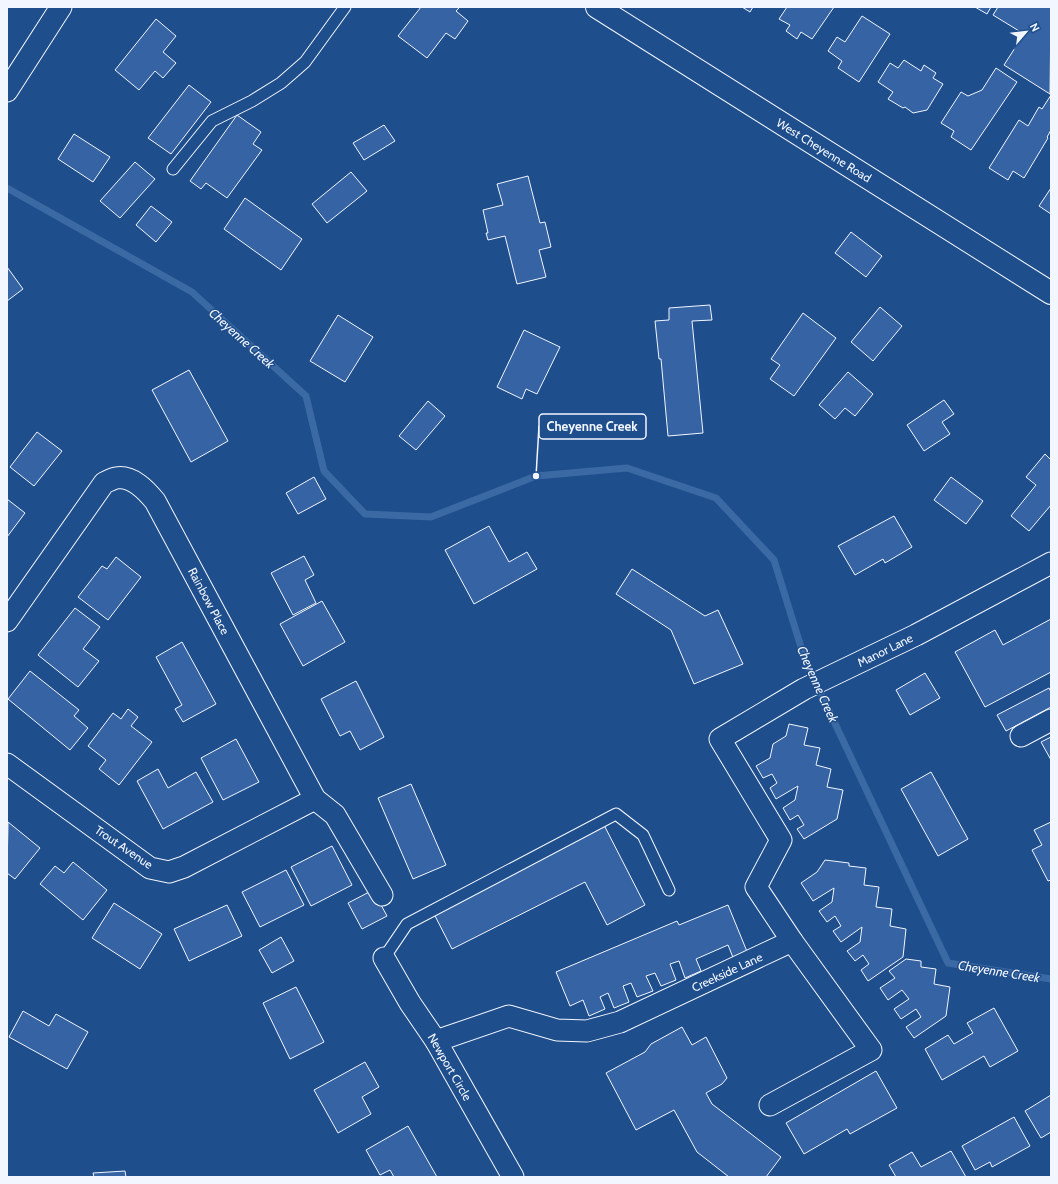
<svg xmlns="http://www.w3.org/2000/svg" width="1058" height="1184" viewBox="0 0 1058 1184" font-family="Cabin,sans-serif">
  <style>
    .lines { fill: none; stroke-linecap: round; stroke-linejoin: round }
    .stream { stroke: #3b69a3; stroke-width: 7 }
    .building { fill: #3563a3; stroke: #f2f6ff }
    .service-casing { stroke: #f2f6ff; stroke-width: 13 }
    .minor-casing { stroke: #f2f6ff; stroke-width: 23 }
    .secondary-casing { stroke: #f2f6ff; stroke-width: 24 }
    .service { stroke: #1f4e8c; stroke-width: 11 }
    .minor { stroke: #1f4e8c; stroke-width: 21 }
    .secondary { stroke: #1f4e8c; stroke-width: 22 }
    .labels { text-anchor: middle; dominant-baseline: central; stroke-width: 3; stroke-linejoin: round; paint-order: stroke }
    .street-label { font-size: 12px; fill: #f2f6ff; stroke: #1f4e8c }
    .water-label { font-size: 13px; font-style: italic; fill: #f2f6ff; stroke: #1f4e8c }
    .leader { fill: none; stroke: #f2f6ff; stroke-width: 1.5 }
    .callout-dot { fill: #f2f6ff; stroke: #1f4e8c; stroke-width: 1.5 }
    .callout { fill: #1f4e8c; stroke: #f2f6ff; stroke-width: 1.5 }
    .callout-label { font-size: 13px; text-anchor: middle; font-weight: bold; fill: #f2f6ff }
  </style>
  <rect width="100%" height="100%" fill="#1f4e8c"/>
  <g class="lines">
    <polyline class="stream" points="7,188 192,292 306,396 324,471 365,514 431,517 536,476 627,468 716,498 774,560 805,660 948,963 1051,979"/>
  </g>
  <g class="building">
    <polygon points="421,7 460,7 456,11 468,21 455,39 446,33 427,58 398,36"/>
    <polygon points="742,7 753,7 750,12"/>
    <polygon points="787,7 834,7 812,39 801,32 797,39 786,31 790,25 779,19"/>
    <polygon points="975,7 991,7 987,14"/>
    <polygon points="998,7 1051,7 1050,94 1004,65 1024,34 993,15"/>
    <polygon points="862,16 890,34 859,82 838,68 842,61 828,51 837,37 845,42"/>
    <polygon points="156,19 176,36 163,52 176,63 163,78 155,71 139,90 115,70"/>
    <polygon points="904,60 921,71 924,65 936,73 933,78 943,84 927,110 913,113 905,107 903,108 888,99 893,92 878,82 890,63 898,68"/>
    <polygon points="996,68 1017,82 971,150 951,137 954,131 941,123 961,92 968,96 982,90"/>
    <polygon points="189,85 211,102 171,154 148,138"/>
    <polygon points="1051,95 1051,130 1047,137 1048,138 1024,178 1013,171 1008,180 989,168 1019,120 1028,126 1039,107 1042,109"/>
    <polygon points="237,115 261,132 253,144 262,150 227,198 206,183 201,189 190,181"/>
    <polygon points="384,125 395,141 364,160 353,143"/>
    <polygon points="74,134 110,157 93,182 58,159"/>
    <polygon points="135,162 155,179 120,218 100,201"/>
    <polygon points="351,172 367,191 327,223 312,204"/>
    <polygon points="528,176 540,223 545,222 551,247 539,250 546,277 517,284 505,236 488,240 486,233 488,233 483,210 503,205 497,184"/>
    <polygon points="1051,188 1051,214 1039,206"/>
    <polygon points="245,198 302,239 281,270 224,229"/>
    <polygon points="151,206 172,222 156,242 136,225"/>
    <polygon points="851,232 882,256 866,277 835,253"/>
    <polygon points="7,267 23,289 7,301"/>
    <polygon points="710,305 712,320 692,321 703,433 668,436 661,359 659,359 655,321 669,320 669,308"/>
    <polygon points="880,307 902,326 873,361 851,342"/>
    <polygon points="803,313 836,338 794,396 770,379 780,365 771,359"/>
    <polygon points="338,315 373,337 345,382 310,361"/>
    <polygon points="524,330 560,347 537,394 526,389 522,399 497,387"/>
    <polygon points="189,370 228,441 191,462 152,390"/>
    <polygon points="848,372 873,394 855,416 845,408 835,419 819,405"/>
    <polygon points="944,400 954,414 942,422 950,434 924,451 907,425"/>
    <polygon points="428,401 445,416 416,450 399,436"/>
    <polygon points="37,432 62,451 34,486 10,467"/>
    <polygon points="1045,454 1051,460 1051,505 1029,531 1011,516 1036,485 1026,477"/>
    <polygon points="314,477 326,499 298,514 286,493"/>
    <polygon points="951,477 983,501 966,524 934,500"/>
    <polygon points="7,499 25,513 7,537"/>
    <polygon points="894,516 912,547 885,563 883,559 855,575 838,546"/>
    <polygon points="489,526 509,562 527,552 537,569 474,604 445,550"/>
    <polygon points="304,556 314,575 305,580 316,603 293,615 271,573"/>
    <polygon points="116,557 141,577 108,620 78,597 102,566 107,569"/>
    <polygon points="632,569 705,616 718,610 743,664 694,684 671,630 616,594"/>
    <polygon points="322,601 345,642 303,666 280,624"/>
    <polygon points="75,608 100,627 83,649 99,661 78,687 38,655"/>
    <polygon points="1051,619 1051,672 985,707 955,652 995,630 1003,645"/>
    <polygon points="182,642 216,704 183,722 175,709 182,705 156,657"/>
    <polygon points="30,671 79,710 74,716 88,728 70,750 8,699"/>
    <polygon points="925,673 940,698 910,715 896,690"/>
    <polygon points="356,681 384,737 360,750 350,731 340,736 321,699"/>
    <polygon points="1049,688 1051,692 1051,707 1006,731 997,715"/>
    <polygon points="128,709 138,717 131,726 152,742 119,785 99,769 106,760 88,746 113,713 121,719"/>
    <polygon points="789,724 808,728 804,745 820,748 816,765 831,769 827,787 843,790 837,819 804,839 797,829 804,825 798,815 790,820 783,808 795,800 798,786 776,799 770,788 777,783 772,774 763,778 756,766 770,758 773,744 786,736"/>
    <polygon points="1051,737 1051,760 1041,742"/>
    <polygon points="236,739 259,782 223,800 201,758"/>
    <polygon points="158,769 168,788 196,772 213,802 163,829 137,781"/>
    <polygon points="931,772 968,839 938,856 901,789"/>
    <polygon points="411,784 446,865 413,879 378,798"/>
    <polygon points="8,822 40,848 15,879 7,873"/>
    <polygon points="1051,822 1051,880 1048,881 1032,850 1042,845 1034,830"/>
    <polygon points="604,825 645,905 607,925 585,882 452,949 433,912"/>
    <polygon points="332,846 352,885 311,906 291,867"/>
    <polygon points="825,860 849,863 849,866 866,868 864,885 879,887 876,907 892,909 890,926 906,929 903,957 868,981 861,970 869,964 863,955 855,961 847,951 860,942 862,927 841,942 833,931 841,926 835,916 827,922 819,911 832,902 834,888 813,901 801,883 817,872"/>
    <polygon points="73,862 107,890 83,920 40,884 55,866 64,873"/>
    <polygon points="286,870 304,905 260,927 242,892"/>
    <polygon points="373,890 387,916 362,929 348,903"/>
    <polygon points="114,903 162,934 140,969 92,938"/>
    <polygon points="227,905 242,936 189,961 174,929"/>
    <polygon points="728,905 748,954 734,960 728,945 696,959 701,971 685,978 679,961 670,964 676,980 661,986 655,973 646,976 653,991 637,997 631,983 623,986 629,1002 614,1008 608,993 600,997 605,1009 589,1016 583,1000 570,1006 556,972 677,921 679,925"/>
    <polygon points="281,937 294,961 272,973 259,950"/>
    <polygon points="906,959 921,961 921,967 936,969 934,984 950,987 946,1016 914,1038 906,1027 921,1017 916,1009 901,1019 894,1009 909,999 902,990 888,1000 880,988 895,978 889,971"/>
    <polygon points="296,987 324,1042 290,1059 263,1003"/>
    <polygon points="994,1008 1018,1051 990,1067 984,1056 942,1080 925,1049 948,1035 954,1044 973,1033 967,1023"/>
    <polygon points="23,1011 49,1026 56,1014 88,1032 67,1069 9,1037"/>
    <polygon points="682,1027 692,1045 706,1037 727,1078 722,1084 706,1093 712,1104 781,1157 766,1177 729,1177 697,1152 674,1110 636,1130 606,1073 645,1052 651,1044"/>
    <polygon points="365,1062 379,1087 362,1097 371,1114 338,1133 314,1090"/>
    <polygon points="876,1071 897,1108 850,1134 847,1129 804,1154 786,1123"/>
    <polygon points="1051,1095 1051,1132 1041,1138 1025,1111"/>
    <polygon points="1014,1117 1030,1146 992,1167 990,1162 975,1170 962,1146"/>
    <polygon points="408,1126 437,1177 394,1177 390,1170 380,1175 366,1150"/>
    <polygon points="951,1151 966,1177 896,1177 889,1165 912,1152 921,1167"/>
    <polygon points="125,1171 126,1177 94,1177 93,1173"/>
  </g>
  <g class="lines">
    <g class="service-casing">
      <g id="service">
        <polyline points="173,169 212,121 252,101 281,83 305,62 345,7"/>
        <polyline points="384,958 407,924 616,814 643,835 669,890"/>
      </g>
    </g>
    <g class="minor-casing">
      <g id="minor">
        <polyline points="7,91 61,7"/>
        <path d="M7 621 104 483C108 481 112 479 116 478 132 475 146 490 155 501L315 799 335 815 382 895"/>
        <polyline points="1021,736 1051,720"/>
        <polyline points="7,764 150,868 169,872 184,867 315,799"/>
        <polyline points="384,958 410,1003 436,1041 513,1177"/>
        <polyline points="436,1041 509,1016 557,1030 587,1031 620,1022 792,941 756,887 781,840 720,739 804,689 916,635 1051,563"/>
        <polyline points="770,1105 871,1050 792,941"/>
      </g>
    </g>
    <g class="secondary-casing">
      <polyline id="secondary" points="597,7 1051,293"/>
    </g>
    <use href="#service" class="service"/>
    <use href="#minor" class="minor"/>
    <use href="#secondary" class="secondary"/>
  </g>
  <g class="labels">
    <g class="street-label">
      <text transform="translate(824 150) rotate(32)">West Cheyenne Road</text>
      <text transform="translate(209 601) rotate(62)">Rainbow Place</text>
      <text transform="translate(885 650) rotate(-26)">Manor Lane</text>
      <text transform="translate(124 847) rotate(34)">Trout Avenue</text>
      <text transform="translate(727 972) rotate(-25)">Creekside Lane</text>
      <text transform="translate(450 1067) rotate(60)">Newport Circle</text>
    </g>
    <g class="water-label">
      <text transform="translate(242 338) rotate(42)">Cheyenne Creek</text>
      <text transform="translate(818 684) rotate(66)">Cheyenne Creek</text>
      <text transform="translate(999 971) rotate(9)">Cheyenne Creek</text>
    </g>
  </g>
  <path class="leader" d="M536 476L539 426"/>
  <circle class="callout-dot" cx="536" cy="476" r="4"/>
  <rect class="callout" x="539" y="414" width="107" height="25" rx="4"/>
  <g class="callout-label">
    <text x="592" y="431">Cheyenne Creek</text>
  </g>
  <rect width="1058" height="1184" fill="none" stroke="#f2f6ff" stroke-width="16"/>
  <g transform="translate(1026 32) rotate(62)" stroke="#1f4e8c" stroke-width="3" paint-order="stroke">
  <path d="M0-3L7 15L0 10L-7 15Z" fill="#f2f6ff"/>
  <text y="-6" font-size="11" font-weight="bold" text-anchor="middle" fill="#f2f6ff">N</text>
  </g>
</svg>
